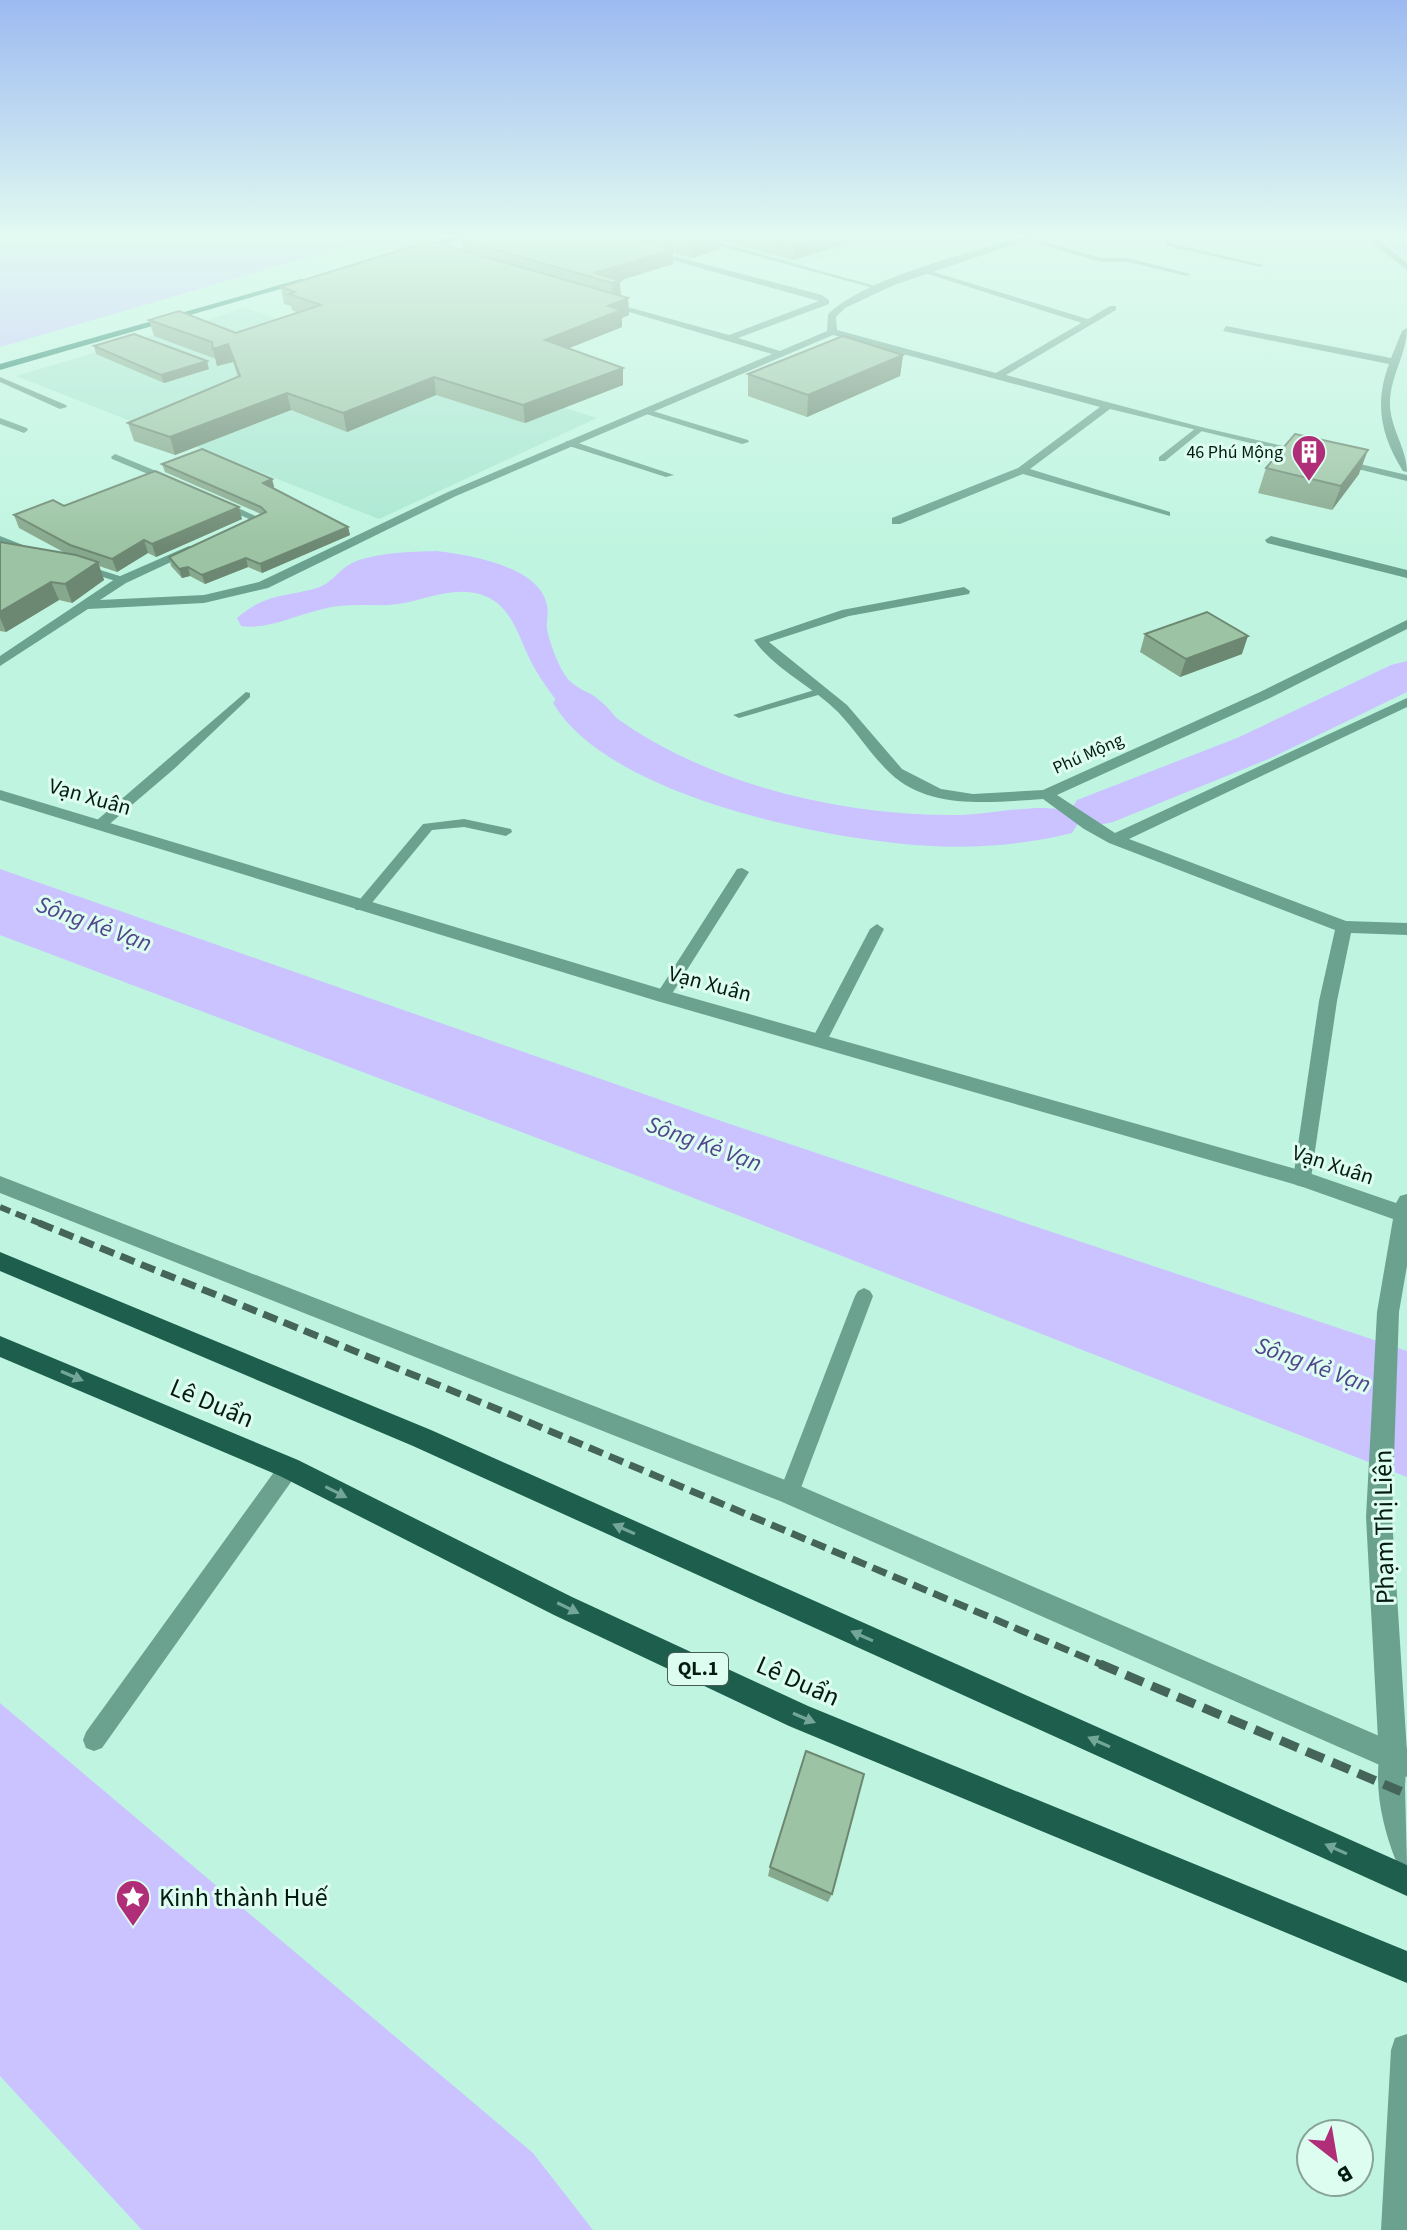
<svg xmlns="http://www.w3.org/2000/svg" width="1407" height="2230" viewBox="0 0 1407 2230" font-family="'Source Sans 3',sans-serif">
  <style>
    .built { fill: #a9e7d1 }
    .water { fill: #cac3ff }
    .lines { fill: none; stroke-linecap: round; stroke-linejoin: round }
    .river { fill: #cac3ff; fill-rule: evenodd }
    .service { fill: #6ba28f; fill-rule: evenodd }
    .minor { fill: #6ba28f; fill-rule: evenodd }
    .tertiary { fill: #6ba28f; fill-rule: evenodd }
    .secondary { fill: #1c7f65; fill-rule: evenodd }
    .primary { fill: #1d5f4c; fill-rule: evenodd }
    .rail-far2 { stroke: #45655a; stroke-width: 6; stroke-dasharray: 11 6; stroke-linecap: butt }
    .rail-far1 { stroke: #45655a; stroke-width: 7; stroke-dasharray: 15 7; stroke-linecap: butt }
    .rail { stroke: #45655a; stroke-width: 9; stroke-dasharray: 19 9; stroke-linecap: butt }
    .wall { fill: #86a88c }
    .shaded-wall { fill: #6d8872 }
    .building { fill: #9cc3a3; stroke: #6d8872; stroke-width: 2 }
    .oneway { fill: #73a696 }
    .labels { text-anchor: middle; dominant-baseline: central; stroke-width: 6; stroke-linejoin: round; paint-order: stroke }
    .far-poi-label { font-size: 18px; fill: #051a13; stroke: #ddfdf0; text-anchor: end }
    .far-street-label { font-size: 18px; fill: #051a13; stroke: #ddfdf0 }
    .shield { fill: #ddfdf0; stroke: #465e55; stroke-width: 2 }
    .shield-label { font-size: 20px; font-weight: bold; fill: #051a13 }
    .street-label { font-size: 22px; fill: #051a13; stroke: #ddfdf0 }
    .water-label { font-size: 24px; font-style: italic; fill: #52448b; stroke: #ddfdf0 }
    .near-street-label { font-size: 26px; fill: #051a13; stroke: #ddfdf0 }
    .near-poi-label { font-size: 26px; fill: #051a13; stroke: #ddfdf0; text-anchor: start }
  </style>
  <rect width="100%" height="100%" fill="#bff5e0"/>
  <g class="built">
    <polygon points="686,236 889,236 799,266"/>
    <polygon points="245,308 597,418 379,519 16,376"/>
  </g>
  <g class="water">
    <polygon points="0,236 381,236 0,347"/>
    <path d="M437 551C469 555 539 566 547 605 549 613 546 621 547 629 550 643 557 663 565 675 572 687 589 692 599 700 618 714 628 740 646 757 632 753 617 751 605 745 577 730 551 696 535 669 520 644 515 608 485 596 455 583 420 603 389 605 367 606 345 603 323 609 295 615 269 630 241 626L237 618C269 592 282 598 317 588 331 584 338 570 352 563 377 552 409 552 437 551Z"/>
    <polygon points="0,869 724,1122 1407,1351 1407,1477 640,1177 0,935"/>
    <polygon points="0,1703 533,2153 593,2230 142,2230 0,2076"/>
  </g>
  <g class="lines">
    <g class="river">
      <polygon points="1380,236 1407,236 1407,256 1398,254"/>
      <path d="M1407 661V692L1271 758 1113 822 1095 826 1079 822 1072 833C1027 844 979 849 932 846 830 841 608 797 553 703L560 693C570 691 579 688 589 693 598 696 606 711 615 717 640 735 667 750 694 762 772 797 865 815 949 815 987 816 1035 802 1070 811L1077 800 1237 738 1391 665Z"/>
    </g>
    <g class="service">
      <polygon points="684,236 696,236 882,288 877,289"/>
      <polygon points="1156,236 1172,238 1171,243 1178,245 1264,265 1261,267 1175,248 1165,245 1166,240"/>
      <polygon points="1028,237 1101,258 1128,258 1190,274 1187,276 1128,262 1101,262 1026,240"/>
      <polygon points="927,270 1091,320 1092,322 1085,324 925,273"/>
      <polygon points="0,377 66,405 67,407 60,409 0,382"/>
      <polygon points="646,409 748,440 749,442 742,444 643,413 643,409"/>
      <polygon points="0,418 27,428 28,430 24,433 0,424"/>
      <polygon points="1196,428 1203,430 1165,461 1159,461 1159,457"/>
      <polygon points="566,441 572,441 674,475 666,477 566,445"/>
      <polygon points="115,454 173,478 175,480 167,482 112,459 111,457"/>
      <polygon points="217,501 223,501 264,520 256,522 217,505"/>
      <polygon points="0,536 28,547 30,549 25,552 0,542"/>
      <polygon points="81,564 126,578 127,580 122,583 77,569 77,565"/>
      <polygon points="821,688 827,691 825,693 739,718 733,715"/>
      <polygon points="246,692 250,693 250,697 174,769 106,827 96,827 96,821"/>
      <polygon points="464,819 511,829 512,832 506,836 464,827 432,830 366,910 356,910 354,907 356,904 423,824"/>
      <polygon points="742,868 749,872 668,1000 658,1000 656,996 658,992 737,869"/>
      <polygon points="877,924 884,929 828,1039 820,1044 815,1043 812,1039 870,929"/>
      <polygon points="864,1288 870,1291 873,1296 799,1493 796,1500 789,1503 782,1500 779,1493 855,1296 858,1291"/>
      <polygon points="289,1459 296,1461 299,1468 296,1475 102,1748 94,1751 86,1748 83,1740 86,1732 282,1461"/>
    </g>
    <g class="minor">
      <path d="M1025 236H1039L894 285 845 308 836 317 837 330 996 373 1110 306H1116V310L1006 375 1201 427 1407 475V481L1110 409 1030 469 1170 512V516L1023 474 900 524H892V518L1018 468 1100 407 833 335 456 496 268 588 204 603 88 609 0 666V656L118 577 189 546 199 549 126 583 100 600 204 595 259 582 448 492 772 354 602 304V300L729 335 819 301 646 253V249L822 295 829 300V304L738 338 780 351 827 331 828 314C869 276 970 253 1025 236Z"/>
      <polygon points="1364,236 1373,236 1407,263 1407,270"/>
      <path d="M1226 326 1391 358 1402 331 1407 328C1407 353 1391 375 1390 401 1389 427 1407 448 1407 472L1403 471C1381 436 1374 404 1389 364L1223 331Z"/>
      <polygon points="1271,536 1407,570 1407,578 1267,543 1265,540"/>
      <path d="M964 587 970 591 969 594 849 616 769 642 847 705 902 769 941 789 973 794 1043 790 1260 692 1407 620V629L1270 698 1057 795 1115 833 1407 698V707L1129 839 1346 921 1407 923V935L1351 933 1337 1001 1310 1185 1303 1187 1296 1185 1293 1179 1319 1001 1335 930 1109 843 1084 829 1043 799C994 802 929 811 890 773 871 755 856 731 838 712 812 686 775 670 754 640L842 610Z"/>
      <polygon points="0,1176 798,1485 1407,1748 1407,1777 780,1501 0,1193"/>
    </g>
    <g class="tertiary">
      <path d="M0 790 668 991 1303 1171 1396 1203 1400 1196 1407 1194V1266L1399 1312 1392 1517 1407 1752 1405 1787 1407 1865 1396 1861C1383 1828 1375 1793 1379 1758L1366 1517 1377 1312 1393 1219 1300 1186 657 1001 0 800Z"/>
      <polygon points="1407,2034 1407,2230 1381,2230 1391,2050 1395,2038"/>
    </g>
    <g class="secondary">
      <polygon points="454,236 468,236 416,252 412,250"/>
      <polygon points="301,279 308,281 0,370 0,364"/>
    </g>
    <g class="primary">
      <polygon points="0,1252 431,1430 1407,1865 1407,1896 413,1446 0,1271"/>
      <polygon points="0,1336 298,1460 572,1597 808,1706 1407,1951 1407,1983 789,1726 554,1615 280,1476 0,1357"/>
    </g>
    <polyline class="rail-far2" points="0,1207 44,1225"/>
    <polyline class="rail-far1" points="39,1223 512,1415 1105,1666"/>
    <polyline class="rail" points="1100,1664 1407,1794"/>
  </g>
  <g class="wall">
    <polygon points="475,236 869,236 793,260 720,240 720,249 692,258 673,253 673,264 619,281 620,296 628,298 629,315 622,318 622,327 569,348 623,368 623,385 525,423 436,395 347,432 291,410 175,455 134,441 128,423 238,377 233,362 217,366 216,359 154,336 149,320 236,333 298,313 292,310 291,306 284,304 281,287 462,250 461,240"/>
    <polygon points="94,346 209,369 164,383 96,354"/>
    <polygon points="903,355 900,376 807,417 748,396 748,374"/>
    <polygon points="162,464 272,479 274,487 273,488 348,527 350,535 262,573 248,567 205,584 190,576 182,578 171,566 169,557 261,514 165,472"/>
    <polygon points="1266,468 1359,474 1332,510 1258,493"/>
    <polygon points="64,506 242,519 156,557 148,553 117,572 99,566 104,580 72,603 59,600 6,632 0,631 0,542 67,554 19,528 14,515"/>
    <polygon points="1145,634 1242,654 1180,677 1140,652"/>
    <polygon points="770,1867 832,1894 828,1902 768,1876"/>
  </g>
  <g class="shaded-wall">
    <polygon points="714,236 720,236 720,249 692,258 692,243"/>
    <polygon points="824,236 869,236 793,260 794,246"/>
    <polygon points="673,249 673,264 611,283 595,273"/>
    <polygon points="620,281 621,296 613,298 612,283"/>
    <polygon points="628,298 629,315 622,318 622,327 547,357 545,340 608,306"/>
    <polygon points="228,344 233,362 217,366 213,349"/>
    <polygon points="903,355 900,376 807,417 808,395"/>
    <polygon points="207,361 209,369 164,383 161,375"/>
    <polygon points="623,368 623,385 525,423 523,405"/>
    <polygon points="434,377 436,395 347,432 343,413"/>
    <polygon points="287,393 291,410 175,455 170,437"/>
    <polygon points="1368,450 1359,474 1332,510 1341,486"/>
    <polygon points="272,479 274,487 265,491 263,483"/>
    <polygon points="239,507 242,519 156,557 152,544"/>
    <polygon points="348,527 350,535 262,573 260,564"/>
    <polygon points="144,540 148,553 117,572 112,559"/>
    <polygon points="246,558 248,567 205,584 202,575"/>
    <polygon points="98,562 104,580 72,603 65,584"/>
    <polygon points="188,567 190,576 182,578 179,569"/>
    <polygon points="51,582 59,600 6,632 0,618 0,612"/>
    <polygon points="1248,636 1242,654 1180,677 1186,659"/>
  </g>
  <g class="building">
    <polygon points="475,236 631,236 631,238 673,249 595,273 620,281 612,283 461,240"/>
    <polygon points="663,236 714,236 692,243"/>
    <polygon points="760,236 824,236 794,246"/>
    <polygon points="430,241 628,298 608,306 621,310 545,340 623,368 523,405 434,377 343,413 287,393 170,437 128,423 240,376 228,344 213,349 212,342 149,320 179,311 236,333 321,305 289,294 295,292 281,287"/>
    <polygon points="134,334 207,361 161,375 94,346"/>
    <polygon points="843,336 903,355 808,395 748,374"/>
    <polygon points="1295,434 1368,450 1341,486 1266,468"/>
    <polygon points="202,449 272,479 263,483 348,527 260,564 246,558 202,575 188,567 179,569 169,557 266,512 261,507 162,464"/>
    <polygon points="155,471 239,507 152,544 144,540 112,559 70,545 14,515 53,500 64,506"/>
    <polygon points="0,542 76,555 98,562 65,584 51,582 0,612"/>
    <polygon points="1207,612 1248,636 1186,659 1145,634"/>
    <polygon points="806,1751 864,1774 832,1894 770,1867"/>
  </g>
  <defs><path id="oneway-solid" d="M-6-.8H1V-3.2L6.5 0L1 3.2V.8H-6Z" transform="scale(2)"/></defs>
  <g class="oneway">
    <use href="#oneway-solid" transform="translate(72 1376) rotate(23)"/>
    <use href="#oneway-solid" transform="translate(336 1492) rotate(27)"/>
    <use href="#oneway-solid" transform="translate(624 1529) rotate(-156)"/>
    <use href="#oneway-solid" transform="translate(568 1608) rotate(26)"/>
    <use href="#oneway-solid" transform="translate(862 1636) rotate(-156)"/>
    <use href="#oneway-solid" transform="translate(804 1718) rotate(23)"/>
    <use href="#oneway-solid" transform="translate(1099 1742) rotate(-156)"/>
    <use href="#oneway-solid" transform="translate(1336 1849) rotate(-156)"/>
  </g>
  <linearGradient id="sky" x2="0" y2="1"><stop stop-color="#9cbaf1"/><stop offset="0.43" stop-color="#e2faf1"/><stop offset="1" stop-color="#e2faf1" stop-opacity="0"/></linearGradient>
  <rect width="1407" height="549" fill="url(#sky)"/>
  <defs>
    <g id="building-pin" transform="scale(1.8)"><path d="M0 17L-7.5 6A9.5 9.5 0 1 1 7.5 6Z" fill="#b02e78" stroke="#ddfdf0"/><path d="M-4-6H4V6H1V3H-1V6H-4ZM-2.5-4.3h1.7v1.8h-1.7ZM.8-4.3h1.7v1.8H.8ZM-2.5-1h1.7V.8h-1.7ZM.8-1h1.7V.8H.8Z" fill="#fff"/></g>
    <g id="sight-pin" transform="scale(1.8)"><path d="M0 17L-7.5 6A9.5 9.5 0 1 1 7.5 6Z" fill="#b02e78" stroke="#ddfdf0"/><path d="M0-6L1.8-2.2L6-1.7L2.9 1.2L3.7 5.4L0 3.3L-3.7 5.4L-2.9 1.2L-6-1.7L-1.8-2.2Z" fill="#fff"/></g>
  </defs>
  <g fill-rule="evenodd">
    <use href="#building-pin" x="1309" y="452"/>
    <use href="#sight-pin" x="133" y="1897"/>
  </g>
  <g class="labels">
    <g class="far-poi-label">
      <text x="1283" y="452">46 Phú Mộng</text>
    </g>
    <g class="far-street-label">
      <text transform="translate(1088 754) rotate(-24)">Phú Mộng</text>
    </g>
    <rect class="shield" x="668" y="1653" width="60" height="32" rx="6"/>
    <g class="shield-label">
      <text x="698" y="1669">QL.1</text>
    </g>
    <g class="street-label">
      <text transform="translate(90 797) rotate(16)">Vạn Xuân</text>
      <text transform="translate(710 984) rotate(15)">Vạn Xuân</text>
      <text transform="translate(1333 1165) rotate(18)">Vạn Xuân</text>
    </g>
    <g class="water-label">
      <text transform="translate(94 924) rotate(20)">Sông Kẻ Vạn</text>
      <text transform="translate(704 1144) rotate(20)">Sông Kẻ Vạn</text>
      <text transform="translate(1313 1365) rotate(20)">Sông Kẻ Vạn</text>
    </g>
    <g class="near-street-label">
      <text transform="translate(212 1403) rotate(23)">Lê Duẩn</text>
      <text transform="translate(1384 1527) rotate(-91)">Phạm Thị Liên</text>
      <text transform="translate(798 1681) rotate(24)">Lê Duẩn</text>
    </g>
    <g class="near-poi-label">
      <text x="159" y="1897">Kinh thành Huế</text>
    </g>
  </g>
  <g transform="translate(1335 2158) rotate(149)"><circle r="38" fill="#ddfdf0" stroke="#87a298" stroke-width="2"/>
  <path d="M0-6L14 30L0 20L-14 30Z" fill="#b02e78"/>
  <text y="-12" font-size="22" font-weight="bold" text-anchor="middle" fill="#051a13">B</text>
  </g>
</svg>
